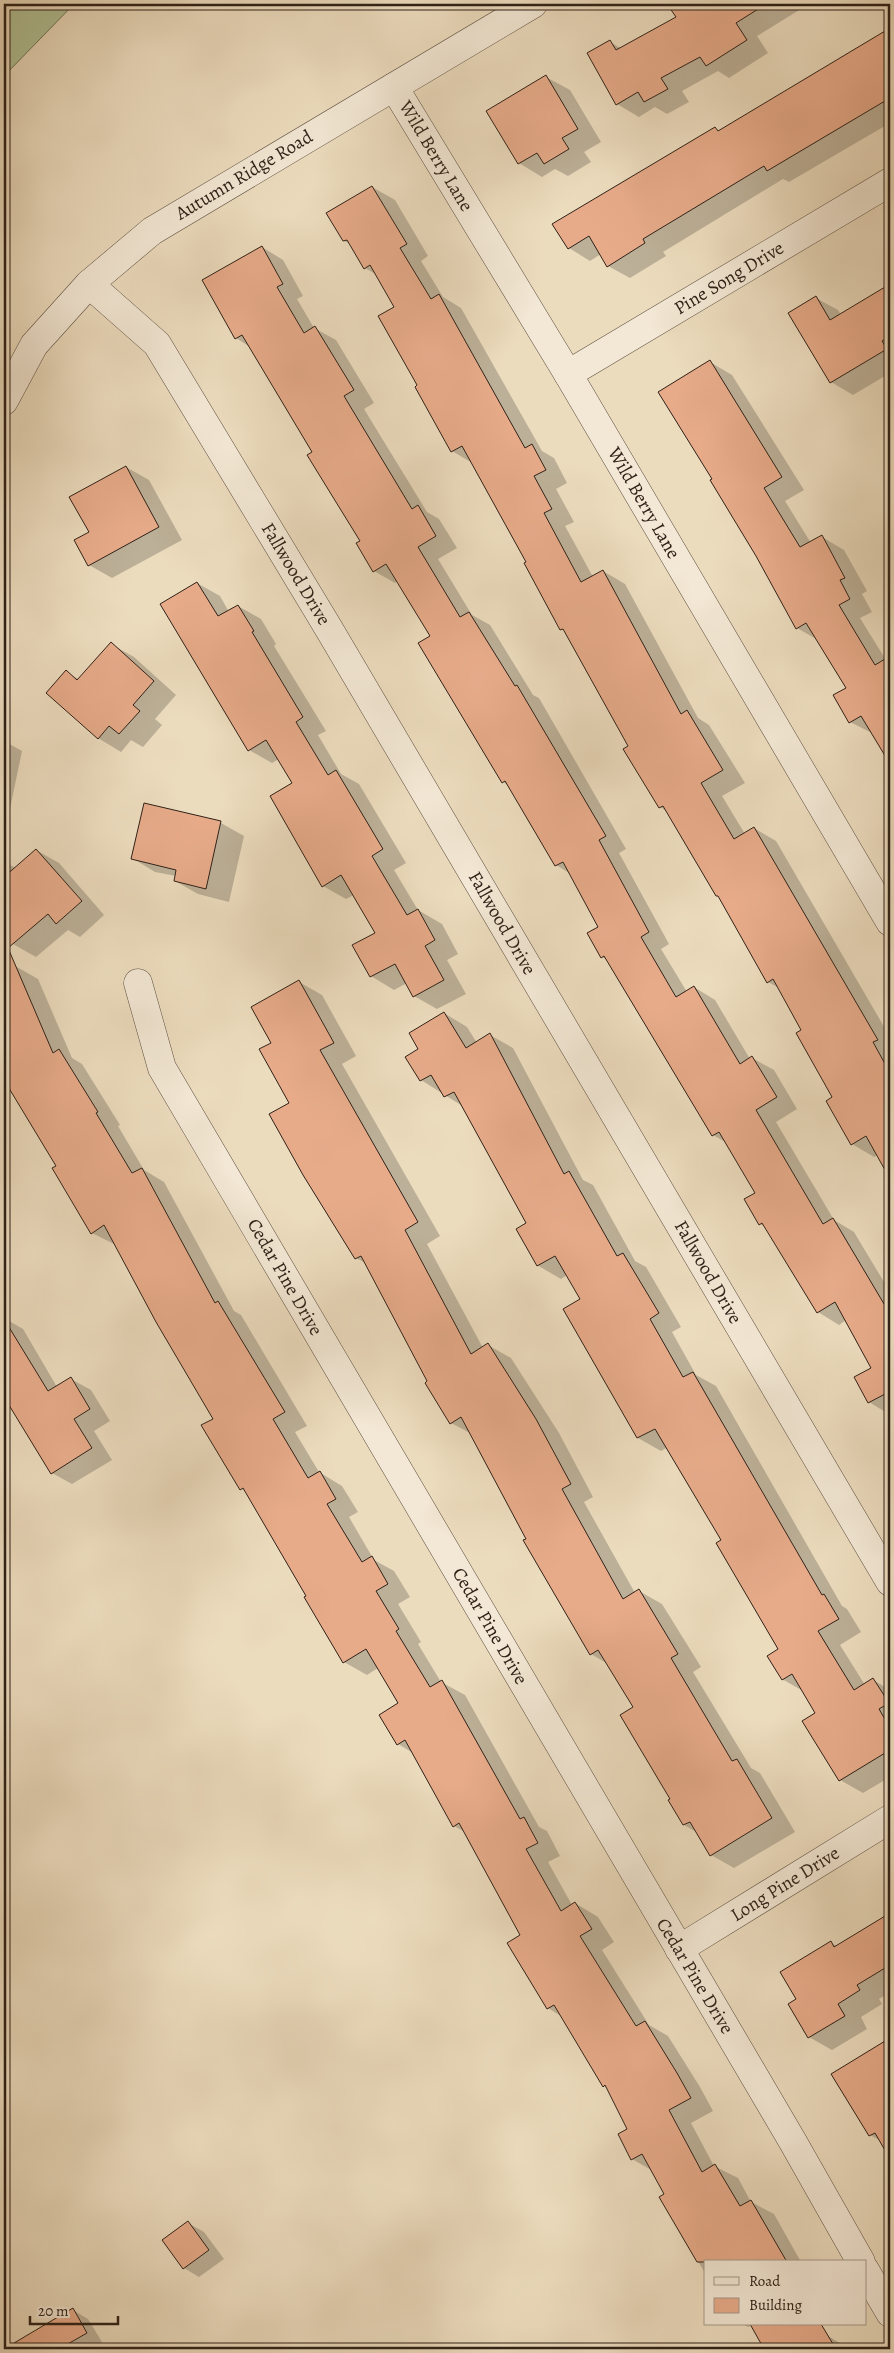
<svg xmlns="http://www.w3.org/2000/svg" width="894" height="2353" viewBox="0 0 894 2353" font-family="Alegreya,serif">
  <style>
    .green { fill: #b2c296; stroke: #707257 }
    .shadow { fill: #0003 }
    .building { fill: #e7ab8a; stroke: #2f2118 }
    .lines { fill: none; stroke-linecap: round; stroke-linejoin: round }
    .minor-casing { stroke: #5e5042; stroke-width: 29 }
    .minor { stroke: #f3e8d5; stroke-width: 28 }
    .labels { text-anchor: middle; dominant-baseline: central; stroke-width: 4.5; stroke-linejoin: round; paint-order: stroke }
    .street-label { font-size: 19px; fill: #2f2118; stroke: #f3e8d5 }
  </style>
  <rect width="100%" height="100%" fill="#ecdcbe"/>
  <filter id="stains"><feTurbulence type="fractalNoise" baseFrequency=".004" numOctaves="4"/><feColorMatrix values="0 0 0 0 .2 0 0 0 0 .09 0 0 0 0 .02 0 0 0 .5 -.17"/></filter>
  <radialGradient id="worn" r=".72"><stop offset=".6" stop-color="#630" stop-opacity="0"/><stop offset="1" stop-color="#630" stop-opacity=".3"/></radialGradient>
  <polygon class="green" points="4,4 74,4 4,76"/>
  <g class="shadow">
    <polygon points="671,4 809,4 757,36 768,53 729,78 718,71 682,91 689,102 667,114 655,107 639,117 617,104 610,42 622,49 677,18 669,5"/>
    <polygon points="817,4 837,4 827,9"/>
    <polygon points="888,31 890,32 890,123 789,182 783,179 663,252 666,256 630,278 608,266 601,254 590,261 569,248 715,129 720,131"/>
    <polygon points="546,77 570,90 601,142 584,152 591,162 568,176 555,169 542,177 519,163"/>
    <polygon points="372,187 395,200 428,256 421,261 443,297 461,308 542,451 554,458 567,483 556,489 574,522 565,526 593,577 603,571 625,584 698,718 709,725 745,783 722,796 745,834 754,828 776,841 890,1037 890,1176 878,1155 874,1157 852,1144 834,1098 803,1031 779,988 768,982 720,897 668,812 660,807 630,746 567,632 561,629 528,562 474,464 452,451 419,386 396,307 377,275 365,268 351,244 344,241"/>
    <polygon points="262,247 283,260 303,296 297,299 314,328 336,340 374,403 364,409 427,512 439,519 457,548 438,559 472,615 490,625 533,695 539,698 626,849 619,853 669,944 661,949 687,992 694,987 715,1000 750,1059 752,1058 774,1070 797,1109 776,1122 834,1220 854,1232 890,1292 890,1418 887,1413 869,1402 872,1368 846,1320 839,1325 818,1312 767,1228 760,1224 746,1200 756,1194 727,1143 713,1135 607,960 602,957 600,928 571,874 556,865 508,785 503,782 431,636 398,581 395,583 374,571 361,542 313,453 250,347 236,338"/>
    <polygon points="890,258 890,267 886,261"/>
    <polygon points="890,285 890,373 853,395 831,382 816,298 838,310 841,315"/>
    <polygon points="710,362 732,375 804,490 785,501 811,543 822,537 844,550 867,591 862,594 872,612 860,618 886,660 890,657 890,761 874,734 850,722 847,688 818,640 797,628 714,480"/>
    <polygon points="126,467 149,480 182,540 112,578 89,565 91,532"/>
    <polygon points="197,583 220,596 229,612 238,606 261,619 276,644 274,646 326,731 318,735 341,774 359,784 406,863 394,870 418,910 442,924 458,954 447,960 466,994 437,1009 414,996 407,983 394,990 371,976 377,933 354,895 346,899 323,886 293,784 279,759 272,763 249,750"/>
    <polygon points="111,644 134,657 176,695 155,719 162,725 143,747 131,740 121,752 98,738 66,672 80,680"/>
    <polygon points="4,741 22,751 8,818 4,817"/>
    <polygon points="890,780 890,790 886,783"/>
    <polygon points="145,804 221,823 244,836 229,902 198,894 175,881 176,876 155,872 132,858"/>
    <polygon points="36,850 59,863 104,915 80,937 68,930 36,957 13,944 4,933 4,862 16,868"/>
    <polygon points="15,966 38,979 72,1058 82,1064 120,1125 118,1126 144,1170 164,1182 234,1311 241,1315 307,1426 295,1432 319,1472 342,1486 358,1512 349,1517 374,1560 394,1571 410,1597 398,1604 421,1642 418,1644 441,1682 465,1695 539,1827 547,1831 560,1856 548,1862 572,1905 575,1903 598,1917 614,1942 602,1950 649,2025 668,2036 700,2087 713,2111 691,2123 714,2166 738,2178 751,2202 774,2214 801,2262 705,2262 705,2273 660,2198 666,2194 653,2171 632,2159 629,2129 607,2088 603,2086 561,2016 548,2008 522,1936 465,1832 454,1826 413,1753 398,1744 400,1704 378,1668 367,1675 344,1662 308,1596 247,1492 241,1489 214,1419 116,1245 92,1233 57,1166 4,1077 4,971"/>
    <polygon points="299,982 322,995 356,1056 342,1064 440,1236 427,1244 483,1348 488,1345 511,1358 559,1433 593,1497 584,1502 635,1593 639,1591 662,1604 701,1667 693,1672 751,1768 760,1773 795,1832 734,1868 711,1855 698,1833 684,1825 635,1707 608,1664 591,1654 559,1601 472,1434 451,1423 367,1264 356,1258 291,1103 273,1043"/>
    <polygon points="444,1013 467,1027 477,1043 490,1035 513,1048 583,1180 593,1185 635,1261 646,1267 681,1327 672,1332 696,1375 716,1386 842,1606 847,1609 861,1632 840,1645 865,1685 873,1680 890,1690 890,1777 863,1793 840,1780 817,1713 803,1691 782,1679 780,1650 723,1540 668,1447 661,1451 638,1438 565,1309 581,1300 567,1275 561,1279 537,1265 528,1224 464,1107 421,1080 420,1049"/>
    <polygon points="4,1223 8,1229 4,1232"/>
    <polygon points="4,1318 23,1329 57,1387 71,1379 91,1390 110,1421 94,1431 112,1460 72,1484 52,1473 4,1395"/>
    <polygon points="890,1914 890,1992 879,1999 882,2004 861,2017 867,2029 832,2050 809,2037 797,1999 831,1943 837,1946"/>
    <polygon points="886,2042 890,2044 890,2157 881,2141 870,2135"/>
    <polygon points="188,2223 204,2232 224,2259 199,2277 184,2268"/>
    <polygon points="73,2310 88,2319 102,2342 89,2349 16,2349 13,2344"/>
    <polygon points="743,2324 821,2324 828,2336 850,2349 767,2349 753,2325 748,2327"/>
  </g>
  <g class="building">
    <polygon points="667,4 766,4 736,23 747,40 706,66 700,57 661,78 668,89 644,102 638,92 616,105 587,53 610,40 616,50 676,17"/>
    <polygon points="890,28 890,98 767,171 764,166 643,239 645,243 607,267 589,236 568,249 552,224 715,127 718,131"/>
    <polygon points="546,75 578,129 562,138 569,149 544,164 537,153 518,164 486,111"/>
    <polygon points="372,186 407,244 400,248 431,299 439,294 525,448 532,444 546,470 534,476 552,509 544,513 581,582 603,570 681,714 687,710 723,770 701,783 734,839 754,827 878,1040 873,1042 890,1073 890,1179 866,1136 851,1145 826,1101 832,1097 796,1033 801,1030 773,979 767,983 718,896 716,896 663,806 659,808 623,749 628,746 563,629 560,630 524,563 526,562 462,446 451,452 415,387 417,385 378,316 394,307 370,265 364,269 347,240 343,241 326,213"/>
    <polygon points="262,246 283,284 277,287 304,333 315,326 354,390 344,396 412,509 418,505 436,536 418,547 460,617 469,612 515,686 517,685 606,836 599,840 649,932 641,937 676,997 694,986 740,1064 752,1056 777,1097 756,1110 823,1224 833,1218 890,1314 890,1404 885,1394 868,1403 854,1377 871,1368 835,1302 817,1313 762,1223 759,1225 744,1199 755,1193 719,1132 712,1136 604,956 601,958 587,933 598,927 563,862 555,866 505,781 502,783 418,643 430,636 386,564 373,572 356,543 360,541 307,455 312,452 242,335 235,339 202,280"/>
    <polygon points="890,284 890,336 882,341 887,349 830,383 788,313 816,296 830,320"/>
    <polygon points="710,360 782,477 764,488 800,547 822,535 845,578 840,580 850,599 839,605 875,665 890,656 890,764 861,716 849,723 833,695 846,688 806,623 796,629 756,556 710,480 712,479 658,392"/>
    <polygon points="126,466 159,527 88,566 74,540 89,532 69,497"/>
    <polygon points="197,582 218,616 238,605 254,631 252,632 303,717 296,722 328,775 336,770 383,849 372,856 407,915 418,909 435,940 425,946 444,980 413,997 395,964 370,977 352,945 375,933 341,875 322,887 270,796 292,783 266,740 248,751 160,604"/>
    <polygon points="111,642 154,681 133,705 140,711 119,734 109,726 98,739 46,693 66,670 77,680"/>
    <polygon points="144,803 221,821 206,889 174,881 176,870 131,859"/>
    <polygon points="36,849 82,901 56,924 48,914 8,948 53,1053 59,1049 98,1112 96,1113 132,1173 142,1168 215,1303 218,1301 285,1412 273,1419 308,1478 320,1471 336,1499 327,1504 362,1562 372,1556 388,1584 376,1591 399,1629 396,1631 430,1687 442,1680 520,1819 524,1817 538,1843 526,1849 561,1911 575,1902 592,1929 580,1936 636,2026 645,2021 677,2073 691,2098 669,2110 702,2172 715,2164 740,2206 751,2200 787,2262 697,2262 659,2197 664,2194 642,2154 631,2160 618,2134 627,2129 605,2085 603,2087 554,2005 547,2009 507,1943 520,1935 459,1823 453,1827 405,1740 397,1745 379,1715 398,1703 366,1649 343,1663 304,1597 306,1596 243,1488 240,1490 201,1425 213,1419 156,1322 104,1225 91,1234 52,1168 56,1166 4,1080 4,877"/>
    <polygon points="299,980 334,1043 320,1050 418,1222 405,1230 471,1354 488,1343 536,1419 571,1484 562,1489 623,1599 639,1589 678,1654 671,1658 732,1761 737,1759 772,1818 710,1856 690,1822 683,1825 668,1800 670,1799 620,1715 633,1707 598,1650 590,1655 523,1540 526,1539 461,1417 450,1424 425,1383 427,1381 361,1256 355,1259 303,1175 269,1114 289,1103 259,1049 271,1043 251,1007"/>
    <polygon points="444,1012 466,1048 490,1033 564,1174 569,1171 617,1256 623,1253 659,1313 650,1319 683,1377 693,1372 822,1595 824,1594 839,1619 818,1631 854,1690 873,1678 889,1703 879,1709 890,1728 890,1750 839,1781 802,1721 815,1713 792,1674 782,1680 767,1656 778,1649 716,1543 721,1540 655,1429 637,1438 563,1309 580,1299 555,1256 537,1266 516,1229 526,1223 454,1092 444,1097 431,1075 420,1081 405,1057 418,1049 409,1033"/>
    <polygon points="4,1319 48,1391 71,1377 90,1409 74,1419 92,1448 51,1474 4,1397"/>
    <polygon points="890,1913 890,1965 857,1985 860,1990 838,2004 845,2016 808,2038 788,2004 796,1999 780,1972 831,1941 834,1947"/>
    <polygon points="890,2038 890,2159 875,2133 869,2136 831,2074"/>
    <polygon points="188,2221 209,2250 183,2269 162,2240"/>
    <polygon points="73,2308 87,2333 59,2349 4,2349"/>
    <polygon points="750,2324 821,2324 836,2349 764,2349"/>
  </g>
  <g class="lines">
    <g class="minor-casing">
      <g id="minor">
        <polyline points="394,87 568,374 890,922"/>
        <polyline points="89,284 157,344 329,629 890,1582"/>
        <polyline points="568,374 890,182"/>
        <polyline points="4,401 34,345 89,284 152,231 533,4"/>
        <polyline points="138,983 162,1068 793,2142 861,2262"/>
        <polyline points="679,1949 890,1819"/>
        <polyline points="865,2270 890,2313"/>
      </g>
    </g>
    <use href="#minor" class="minor"/>
  </g>
  <g class="labels">
    <g class="street-label">
      <text transform="translate(436 156) rotate(59)">Wild Berry Lane</text>
      <text transform="translate(244 175) rotate(-31)">Autumn Ridge Road</text>
      <text transform="translate(729 278) rotate(-31)">Pine Song Drive</text>
      <text transform="translate(644 503) rotate(60)">Wild Berry Lane</text>
      <text transform="translate(296 574) rotate(59)">Fallwood Drive</text>
      <text transform="translate(502 923) rotate(60)">Fallwood Drive</text>
      <text transform="translate(708 1272) rotate(60)">Fallwood Drive</text>
      <text transform="translate(285 1277) rotate(60)">Cedar Pine Drive</text>
      <text transform="translate(490 1626) rotate(60)">Cedar Pine Drive</text>
      <text transform="translate(785 1884) rotate(-32)">Long Pine Drive</text>
      <text transform="translate(695 1976) rotate(59)">Cedar Pine Drive</text>
    </g>
  </g>
  <rect width="894" height="2353" fill="none" stroke="#ecdcbe" stroke-width="20"/>
  <rect x="5" y="5" width="884" height="2343" fill="none" stroke="#2f2118" stroke-width="2.5"/>
  <rect x="10" y="10" width="874" height="2333" fill="none" stroke="#2f2118"/>
  <rect x="704" y="2260" width="162" height="65" fill="#f3e8d5" stroke="#a59889"/>
  <rect x="714" y="2277" width="25" height="8" fill="#f3e8d5" stroke="#a59889"/>
  <text x="749" y="2286" font-size="15" fill="#2f2118">Road</text>
  <rect x="714" y="2298" width="25" height="15" fill="#e7ab8a" stroke="#a59889"/>
  <text x="749" y="2310" font-size="15" fill="#2f2118">Building</text>
  <path d="M30 2316v8h88v-8" fill="none" stroke="#2f2118" stroke-width="2.5"/>
  <text x="38" y="2316" font-size="15" fill="#2f2118" stroke="#f3e8d5" stroke-width="4" paint-order="stroke">20 m</text>
  <rect width="100%" height="100%" filter="url(#stains)"/>
  <rect width="100%" height="100%" fill="url(#worn)"/>
</svg>
